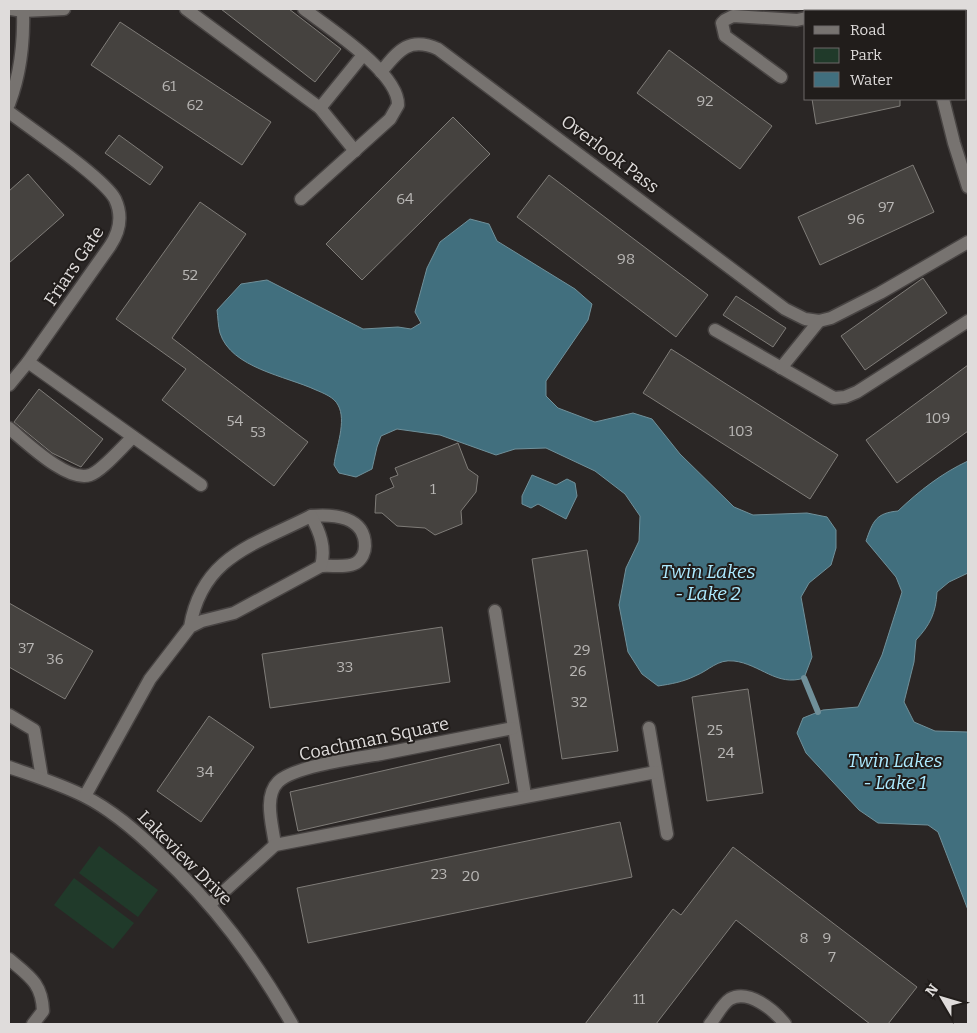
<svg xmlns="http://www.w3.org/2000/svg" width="977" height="1033" viewBox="0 0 977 1033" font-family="Bitter,serif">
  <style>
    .green { fill: #203a2a }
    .water { fill: #416f7e; stroke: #70909a }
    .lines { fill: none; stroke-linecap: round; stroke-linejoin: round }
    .stream { stroke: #70909a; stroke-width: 6 }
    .building { fill: #45423f; stroke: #7f7c78 }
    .minor-casing { stroke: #484443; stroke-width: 15 }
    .minor { stroke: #777370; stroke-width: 12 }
    .labels { text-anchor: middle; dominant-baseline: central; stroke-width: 4; stroke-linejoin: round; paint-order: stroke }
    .number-label { font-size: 15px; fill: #b8b6b4 }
    .street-label { font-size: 18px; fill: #dfdcdb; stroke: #211d1b }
    .water-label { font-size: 19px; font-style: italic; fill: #adeaff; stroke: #211d1b }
  </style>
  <rect width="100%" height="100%" fill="#2a2625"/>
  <g class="green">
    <polygon points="99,846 158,890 138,917 79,873"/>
    <polygon points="74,878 134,923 113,949 54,905"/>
  </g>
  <g class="water">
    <path d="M470 219 489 224 497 241 575 289 592 304 588 320 546 381V396L558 408 595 422 633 413 652 419 680 454 734 507 753 515 807 513 827 517 836 530V548L831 565 809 583 801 597 812 657 804 678C777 687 760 664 734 661 717 659 710 670 695 676 683 682 671 684 658 686L642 674 628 652 619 605 626 568 639 541 640 516 625 494 595 471 546 448 515 449 496 455 440 435 397 429 381 436 377 447 372 469 356 477 339 473 334 465C336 447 347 421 338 405 334 397 323 393 316 390 286 376 231 368 220 333 218 326 218 317 217 310L241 284 267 280 363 329 398 327 411 329 421 323 415 312 427 268 440 242Z"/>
    <path d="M968 461V573L949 582 937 592C936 613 930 625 916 640L914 662 904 702 914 722 935 731 968 732V910L938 832 928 825 878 823 859 810 806 753 797 733 803 718 823 710 858 707 882 655 902 592 896 577 866 541C873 521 876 513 898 511 919 491 942 473 968 461Z"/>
    <polygon points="532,475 556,485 567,479 575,483 577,496 566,519 538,504 531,508 522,504 522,496"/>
  </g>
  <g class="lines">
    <polyline class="stream" points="804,678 818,712"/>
  </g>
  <g class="building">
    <polygon points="221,9 289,9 341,49 315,82"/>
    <polygon points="120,22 271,122 242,165 91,65"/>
    <polygon points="669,50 772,126 740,169 637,93"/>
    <polygon points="812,99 900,99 900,106 816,124"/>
    <polygon points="453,117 490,154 362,280 326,244"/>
    <polygon points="119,135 163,167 150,185 105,153"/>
    <polygon points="913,165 934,212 820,265 798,217"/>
    <polygon points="28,174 64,215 9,263 9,191"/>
    <polygon points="549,175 708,295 676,337 517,217"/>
    <polygon points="200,202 246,234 172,338 308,442 274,486 162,400 186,369 116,319"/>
    <polygon points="923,278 947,313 865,370 841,336"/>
    <polygon points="736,296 786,328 773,347 723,315"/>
    <polygon points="671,349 838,455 810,499 643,393"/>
    <polygon points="968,365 968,431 897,483 866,440"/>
    <polygon points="39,389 103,439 81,467 52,453 14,422"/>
    <polygon points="458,443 468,469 478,476 476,492 461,511 462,524 435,535 425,528 397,526 382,513 375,513 376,495 394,487 390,478 398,475 395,468"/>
    <polygon points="587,550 618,751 562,759 532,559"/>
    <polygon points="9,603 93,651 65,699 9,667"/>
    <polygon points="442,627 450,682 270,708 262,654"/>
    <polygon points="748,689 763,793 707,801 692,697"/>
    <polygon points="209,716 254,747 201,822 157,791"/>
    <polygon points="500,744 509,783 298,831 290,792"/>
    <polygon points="620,822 632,877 308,943 297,888"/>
    <polygon points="733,847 917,987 888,1024 870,1024 736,920 656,1024 585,1024 673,909 681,915"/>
  </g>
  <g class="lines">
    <g class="minor-casing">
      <g id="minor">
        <polyline points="11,9 23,11 64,9"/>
        <polyline points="186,9 320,108 355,151"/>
        <polyline points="922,9 922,11"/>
        <polyline points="815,11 817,9"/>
        <path d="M381 72C398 51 409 36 438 49L785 309 805 319 819 321 831 318 880 293 968 242"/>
        <polyline points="781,77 725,36 722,23 725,20 733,16 797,20 806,18"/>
        <polyline points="943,99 954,143 968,187"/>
        <path d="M9 104C21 73 24 41 23 9"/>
        <polyline points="320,108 363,55"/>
        <path d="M9 112C31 129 104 178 115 199 123 216 120 231 110 246L28 362 9 385"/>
        <path d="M301 199 390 119 398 105C399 73 329 28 304 9"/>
        <polyline points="715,330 834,398 845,397 857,392 968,321"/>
        <polyline points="28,362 201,485"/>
        <polyline points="781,368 819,321"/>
        <path d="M9 428C26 442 68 483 90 475 102 471 122 447 133 437"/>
        <path d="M311 516C333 514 365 516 365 546 365 552 362 559 356 563 347 568 332 565 321 566"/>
        <polyline points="495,611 525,795"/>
        <polyline points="9,715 34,730 42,778"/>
        <polyline points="649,728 667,834"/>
        <path d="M9 767C34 776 60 784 84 796 112 810 136 831 159 853 215 905 255 959 292 1024"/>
        <path d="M85 796 150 679 190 627 202 621 234 613 321 566C326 548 320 532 311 516 254 545 202 556 190 627"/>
        <path d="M275 845C273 827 263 797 278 782 294 766 357 758 381 754 425 745 469 737 513 728"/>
        <polyline points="210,904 275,845 656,772"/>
        <path d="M9 959C29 976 42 983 43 1011L33 1024"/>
        <path d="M710 1024C716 1017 722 1004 730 999 749 989 774 1010 785 1024"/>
      </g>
    </g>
    <use href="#minor" class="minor"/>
  </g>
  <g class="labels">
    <g class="number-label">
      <text x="169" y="86">61</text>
      <text x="705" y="101">92</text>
      <text x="195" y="105">62</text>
      <text x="405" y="199">64</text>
      <text x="886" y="207">97</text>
      <text x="856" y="219">96</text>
      <text x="626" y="259">98</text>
      <text x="190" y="275">52</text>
      <text x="938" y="418">109</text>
      <text x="235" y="421">54</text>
      <text x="741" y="431">103</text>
      <text x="258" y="432">53</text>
      <text x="433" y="489">1</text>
      <text x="26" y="648">37</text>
      <text x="582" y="650">29</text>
      <text x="55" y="659">36</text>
      <text x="345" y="667">33</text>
      <text x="578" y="671">26</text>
      <text x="579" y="702">32</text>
      <text x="715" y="730">25</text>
      <text x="726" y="753">24</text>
      <text x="205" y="772">34</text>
      <text x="439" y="874">23</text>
      <text x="471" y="876">20</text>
      <text x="804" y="938">8</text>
      <text x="827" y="938">9</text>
      <text x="832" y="957">7</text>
      <text x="639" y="999">11</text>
    </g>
    <g class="street-label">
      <text transform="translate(610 154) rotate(37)">Overlook Pass</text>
      <text transform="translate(74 266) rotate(-56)">Friars Gate</text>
      <text transform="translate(374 739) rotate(-12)">Coachman Square</text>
      <text transform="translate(185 858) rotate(45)">Lakeview Drive</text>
    </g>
    <g class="water-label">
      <text x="708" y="571">Twin Lakes<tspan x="708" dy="22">- Lake 2</tspan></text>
      <text x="895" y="760">Twin Lakes<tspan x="895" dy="22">- Lake 1</tspan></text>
    </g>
  </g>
  <rect width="977" height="1033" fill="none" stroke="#dfdcdb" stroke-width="20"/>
  <rect x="804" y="10" width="162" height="90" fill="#211d1b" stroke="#6d6968"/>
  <rect x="814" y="26" width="25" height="8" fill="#777370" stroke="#6d6968"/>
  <text x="850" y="35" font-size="15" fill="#dfdcdb">Road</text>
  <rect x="814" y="48" width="25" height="15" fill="#203a2a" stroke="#6d6968"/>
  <text x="850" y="60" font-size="15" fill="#dfdcdb">Park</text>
  <rect x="814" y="72" width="25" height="15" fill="#416f7e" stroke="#6d6968"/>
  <text x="850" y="85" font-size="15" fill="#dfdcdb">Water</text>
  <g transform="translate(942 998) rotate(308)" stroke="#211d1b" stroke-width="4" paint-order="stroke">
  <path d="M0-4L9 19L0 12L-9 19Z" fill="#dfdcdb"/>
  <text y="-8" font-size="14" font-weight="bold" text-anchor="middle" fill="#dfdcdb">N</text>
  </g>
</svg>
